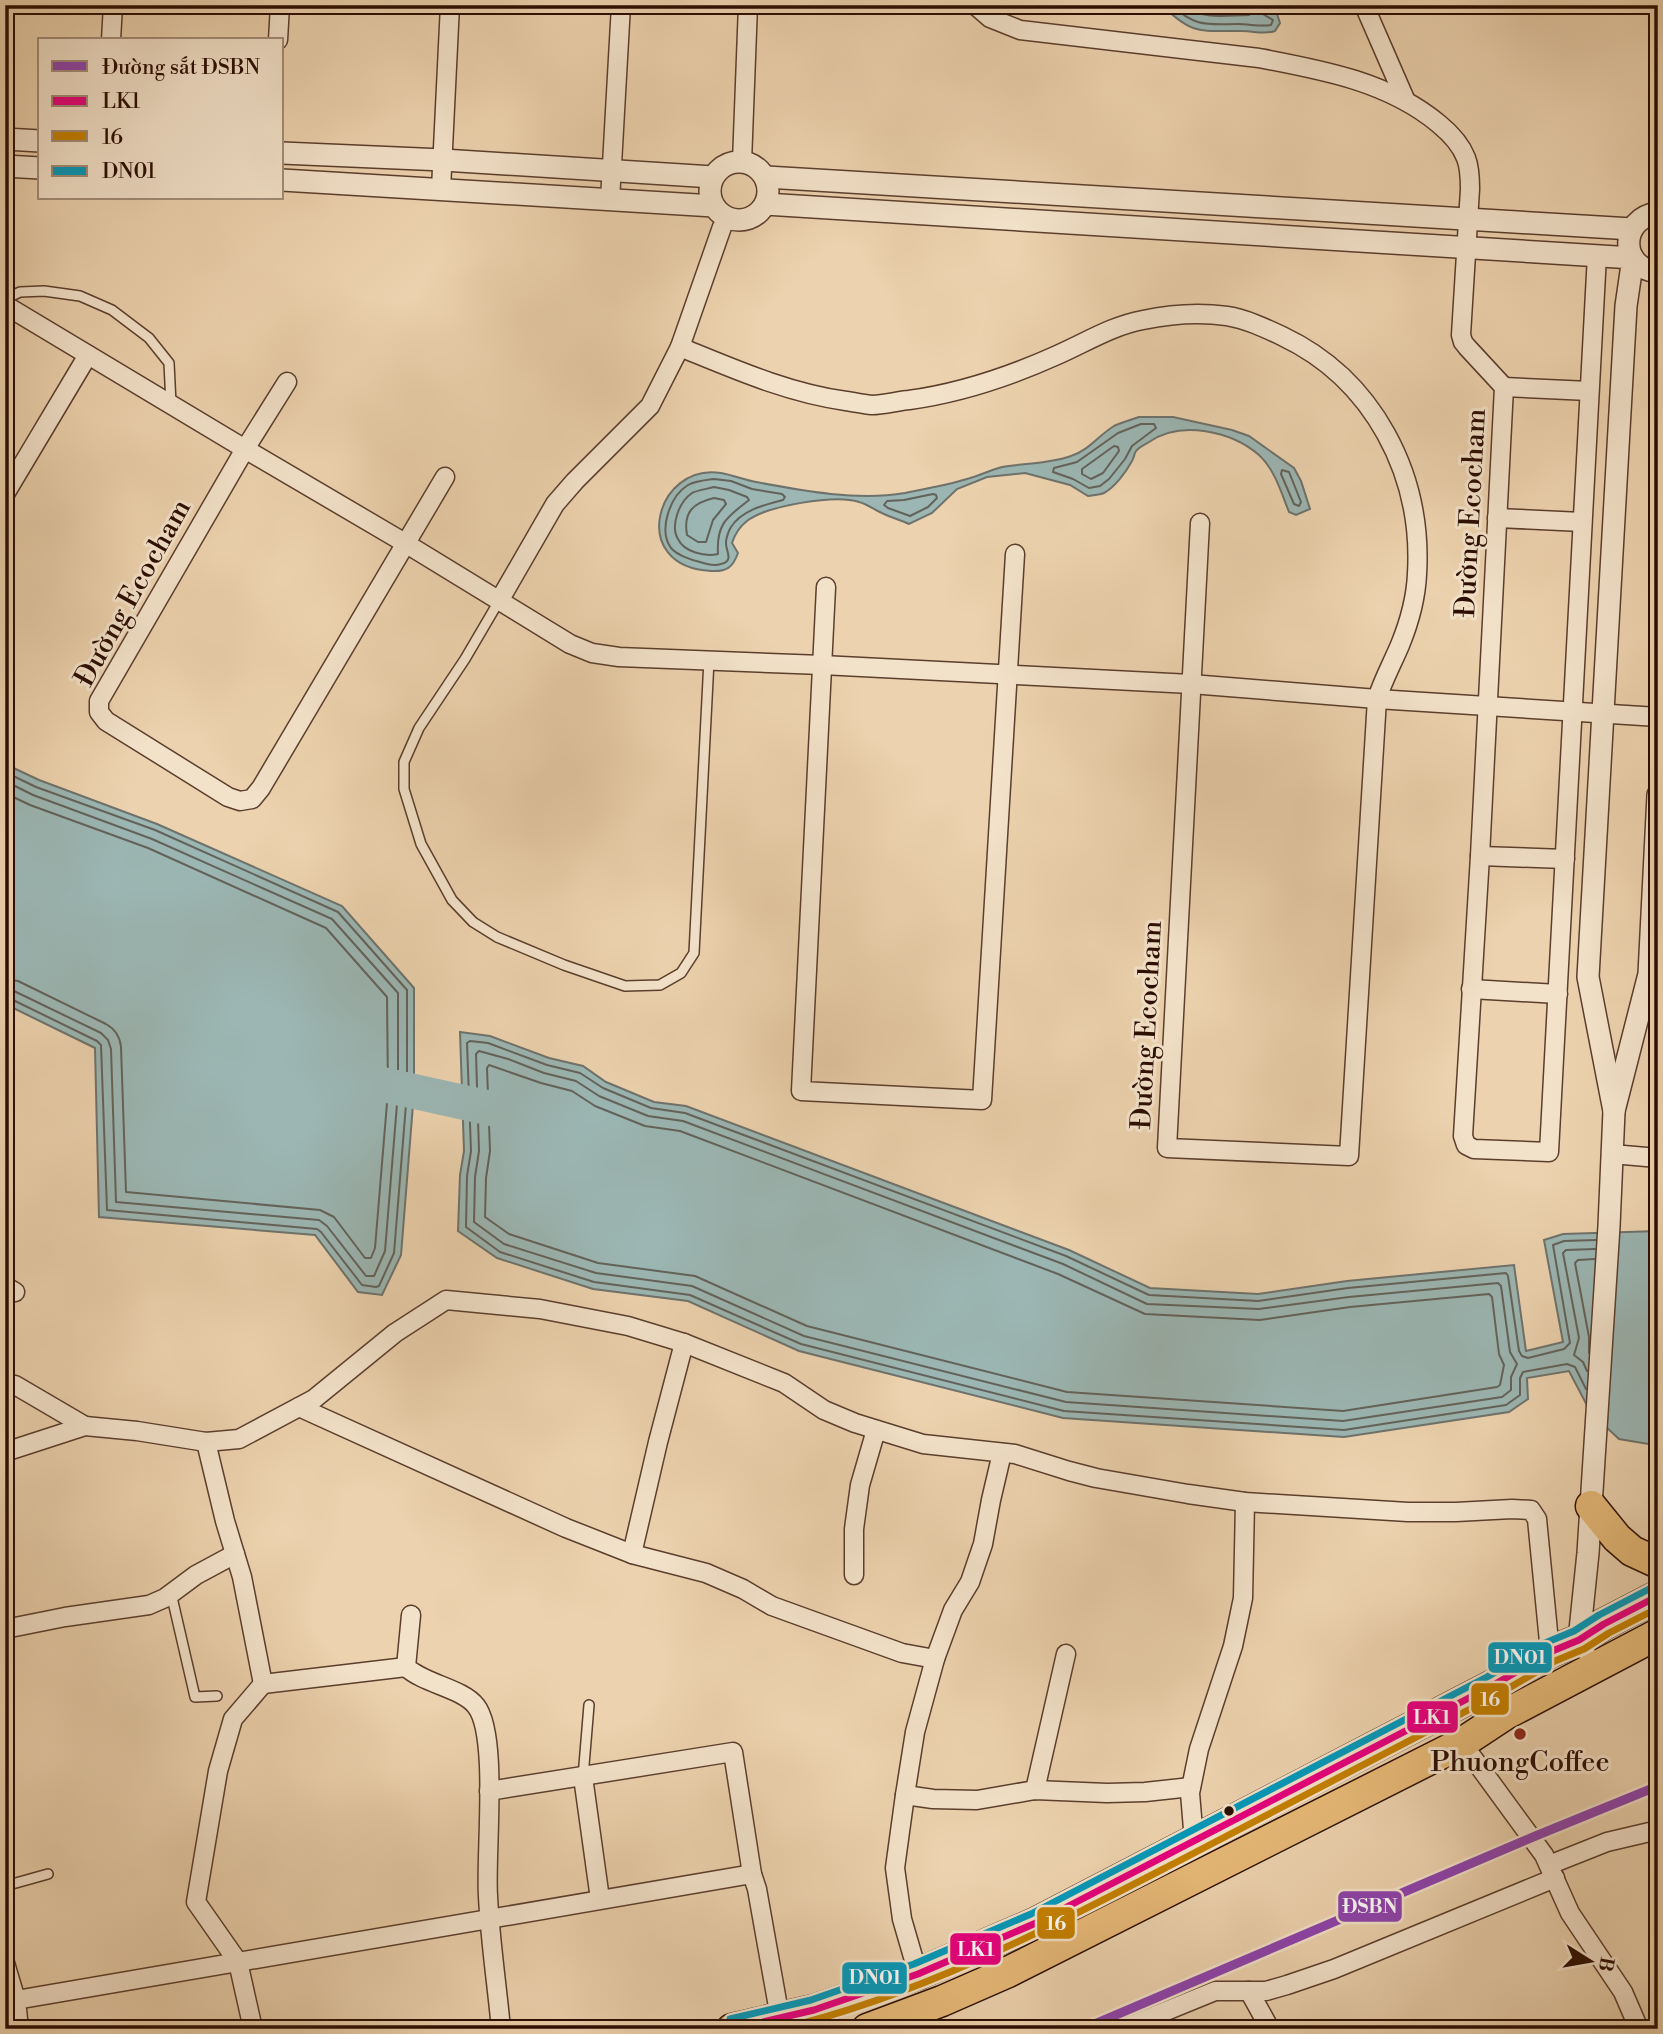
<svg xmlns="http://www.w3.org/2000/svg" width="1663" height="2034" viewBox="0 0 1663 2034" font-family="'Libre Bodoni',serif">
  <style>
    .water { fill: #9bb6b3; stroke: #6e726c; stroke-width: 2 }
    .lines { fill: none; stroke-linecap: round; stroke-linejoin: round }
    .shore { stroke: #63625a; stroke-width: 2 }
    .stream { stroke: #6e726c; stroke-width: 6 }
    .river { stroke: #9bb6b3; stroke-width: 35 }
    .service-casing { stroke: #5b3e2d; stroke-width: 12 }
    .minor-casing { stroke: #5b3e2d; stroke-width: 21 }
    .tertiary-casing { stroke: #5b3e2d; stroke-width: 24 }
    .trunk-casing { stroke: #2b0d02; stroke-width: 33 }
    .service { stroke: #f3e2ca; stroke-width: 9 }
    .minor { stroke: #f3e2ca; stroke-width: 18 }
    .tertiary { stroke: #f3e2ca; stroke-width: 21 }
    .trunk { stroke: #e6b977; stroke-width: 30 }
    .bus-1-casing { stroke: #f3e2ca; stroke-width: 12 }
    .bus-2-casing { stroke: #f3e2ca; stroke-width: 12 }
    .bus-3-casing { stroke: #f3e2ca; stroke-width: 12 }
    .bus-1 { stroke: #e5007d; stroke-width: 7 }
    .bus-2 { stroke: #c48000; stroke-width: 7 }
    .bus-3 { stroke: #0499ba; stroke-width: 7 }
    .rail-1-casing { stroke: #f3e2ca; stroke-width: 14 }
    .rail-1 { stroke: #8e44ad; stroke-width: 9 }
    .poi-dot { fill: #8f2418; stroke: #f3e2ca; stroke-width: 2.5 }
    .bus-dot { fill: #2b0d02; stroke: #f3e2ca; stroke-width: 2.5 }
    .labels { text-anchor: middle; dominant-baseline: central; stroke-width: 6; stroke-linejoin: round; paint-order: stroke }
    .street-label { font-size: 28px; fill: #2b0d02; stroke: #f3e2ca }
    .poi-label { font-size: 28px; fill: #2b0d02; stroke: #f3e2ca }
    .line-badge { stroke: #f3e2ca; stroke-width: 2.5 }
    .badge-label { font-size: 19px; text-anchor: middle; font-weight: bold; fill: #fff }
  </style>
  <rect width="100%" height="100%" fill="#ecd2ae"/>
  <filter id="stains"><feTurbulence type="fractalNoise" baseFrequency=".00286" numOctaves="4"/><feColorMatrix values="0 0 0 0 .2 0 0 0 0 .09 0 0 0 0 .02 0 0 0 .5 -.17"/></filter>
  <radialGradient id="worn" r=".72"><stop offset=".6" stop-color="#630" stop-opacity="0"/><stop offset="1" stop-color="#630" stop-opacity=".3"/></radialGradient>
  <g class="water">
    <path d="M1162 5H1259L1277 14 1280 23 1275 31C1264 35 1254 31 1242 31 1202 30 1194 37 1162 5Z"/>
    <path d="M1139 417H1173L1232 430 1249 436 1294 468 1301 481 1310 509 1296 515 1289 512C1281 492 1275 470 1259 455 1231 431 1181 420 1149 442 1146 444 1139 447 1136 451 1134 454 1134 458 1132 461 1126 472 1115 487 1104 493 1099 495 1093 495 1088 496L1070 485 1025 473 987 477 957 489 932 513 909 524C901 520 892 518 884 514 875 510 867 504 859 502 835 494 766 506 747 521 739 527 735 534 732 543L738 553C733 567 727 572 711 571 627 567 656 462 721 473 733 475 744 480 756 482 804 491 857 501 905 493 925 489 947 485 967 479 979 476 990 470 1002 467 1025 463 1049 464 1071 456 1088 451 1099 435 1114 426 1122 422 1131 420 1139 417Z"/>
    <polygon points="5,764 39,780 157,824 342,906 414,988 414,1092 401,1255 382,1295 358,1292 315,1235 99,1217 95,1048 5,1004"/>
    <polygon points="460,1032 490,1036 549,1058 583,1066 606,1082 654,1102 686,1106 1069,1250 1150,1288 1258,1294 1347,1281 1514,1265 1526,1351 1563,1342 1544,1240 1563,1234 1658,1231 1658,1438 1654,1445 1619,1439 1591,1413 1569,1371 1527,1378 1528,1399 1509,1412 1344,1437 1063,1418 799,1351 688,1301 593,1289 497,1258 458,1231 460,1175 464,1151"/>
  </g>
  <g class="lines">
    <g class="shore">
      <path d="M1172 5C1195 28 1209 24 1238 24 1250 24 1260 27 1271 25L1273 20 1261 13 1259 5"/>
      <path d="M1185 5C1203 21 1227 15 1249 15L1251 13V5"/>
      <polygon points="1141,424 1154,424 1156,428 1132,446 1125,459 1109,479 1100,486 1089,488 1073,479 1053,472 1054,468 1077,462 1118,433"/>
      <polygon points="1114,446 1118,447 1119,451 1103,473 1091,479 1082,474 1082,469"/>
      <polygon points="1282,470 1289,472 1301,502 1299,506 1294,504 1281,474"/>
      <path d="M714 479 731 481 752 489 782 494 785 497 783 500C764 505 742 510 731 527 729 530 726 538 726 542 725 550 735 561 721 564 715 566 706 564 700 562 691 560 677 555 671 548 658 530 670 496 688 485 695 481 706 480 714 479Z"/>
      <path d="M714 487 729 490 747 497 749 500C727 517 716 524 718 554 705 557 684 552 678 539 670 526 679 502 692 493 698 490 707 489 714 487Z"/>
      <polygon points="933,494 936,495 937,498 928,507 910,516 888,508 884,505 887,501 904,500"/>
      <path d="M714 498 724 500 726 504 713 520 706 542H698L687 535C683 512 693 503 714 498Z"/>
      <polyline points="5,772 36,787 155,830 338,912 407,990 407,1092 394,1253 379,1286 376,1287 362,1285 321,1232 317,1229 107,1210 101,1045 97,1041 11,999 5,998"/>
      <polyline points="5,781 33,795 152,839 332,919 398,993 398,1092 385,1251 374,1276 366,1276 327,1226 319,1220 116,1202 111,1049 108,1040 101,1033 14,991 5,989"/>
      <path d="M5 793 30 805 148 848 326 928 387 997 388 1091 375 1248 371 1258H365L334 1217 320 1210 126 1192 121 1047C120 1037 115 1029 106 1024L18 981 5 979"/>
      <polygon points="479,1051 508,1059 544,1073 576,1081 599,1096 648,1116 683,1121 1063,1264 1147,1304 1259,1309 1349,1297 1498,1283 1501,1286 1510,1352 1517,1364 1511,1377 1511,1390 1502,1397 1343,1421 1066,1402 804,1336 692,1286 596,1273 504,1244 474,1222 475,1177 479,1151 476,1054"/>
      <polygon points="489,1065 541,1083 572,1091 595,1106 645,1126 680,1131 1058,1274 1145,1314 1260,1320 1350,1307 1489,1294 1492,1297 1499,1354 1504,1365 1500,1385 1497,1387 1343,1411 1067,1392 807,1326 695,1276 598,1263 509,1234 485,1217 486,1178 490,1151 487,1068"/>
      <polyline points="1589,1353 1589,1337 1575,1263 1578,1260 1595,1259"/>
      <polyline points="1587,1371 1583,1362 1574,1355 1579,1338 1563,1253 1566,1250 1595,1249"/>
      <polyline points="1586,1389 1575,1367 1567,1364 1523,1372 1520,1378 1520,1395 1506,1405 1344,1430 1064,1411 801,1344 690,1295 594,1282 500,1252 466,1227 467,1176 471,1151 467,1043 470,1041 488,1043 547,1065 580,1073 603,1088 651,1108 685,1113 1066,1256 1149,1295 1258,1301 1348,1288 1506,1273 1508,1276 1519,1351 1522,1356 1528,1358 1564,1349 1570,1343 1553,1245 1564,1241 1596,1240"/>
    </g>
    <polyline class="stream" points="414,1092 462,1095"/>
    <polyline class="river" points="367,1081 507,1112"/>
    <g class="service-casing">
      <g id="service">
        <polyline points="5,299 20,292 44,291 80,296 112,310 149,338 169,363 171,404"/>
        <polyline points="499,601 465,659 419,728 404,762 404,789 421,844 452,900 473,922 497,937 564,965 625,986 660,985 681,973 694,953 709,660"/>
        <polyline points="171,1593 195,1697 217,1696"/>
        <polyline points="583,1777 589,1705"/>
        <polyline points="5,1886 48,1874"/>
      </g>
    </g>
    <g class="minor-casing">
      <g id="minor">
        <path d="M975 5 990 18 1020 30 1259 58C1323 70 1389 82 1439 124 1450 133 1461 145 1466 158 1470 168 1470 179 1470 189L1461 335 1463 342 1467 347 1504 387 1480 856 1463 1136 1466 1145 1474 1149 1549 1152 1597 255"/>
        <polyline points="1364,5 1405,99"/>
        <polyline points="111,40 113,5"/>
        <polyline points="278,40 280,5"/>
        <polyline points="742,162 748,5"/>
        <polyline points="441,189 450,5"/>
        <polyline points="610,200 621,5"/>
        <polyline points="5,305 245,449 405,543 570,644 592,653 619,657 822,665 1191,684 1377,699 1658,717"/>
        <path d="M680 347C734 369 788 393 846 401 854 402 863 404 872 405 884 405 897 401 909 400 960 393 1008 377 1055 356 1085 343 1111 326 1143 320 1171 314 1200 312 1227 316 1246 319 1265 328 1282 336 1373 379 1423 474 1417 574 1416 597 1409 623 1400 645 1392 664 1383 680 1377 699L1349 1156 1167 1148 1200 523"/>
        <polyline points="287,382 245,449 99,701 99,712 106,721 228,797 240,801 252,799 261,788 445,477"/>
        <polyline points="1504,387 1589,391"/>
        <polyline points="5,494 88,355"/>
        <polyline points="1497,518 1582,522"/>
        <polyline points="826,587 801,1091 982,1100 1015,554"/>
        <polyline points="499,601 555,504 575,481 650,406 680,347 722,227"/>
        <polyline points="1480,856 1565,859"/>
        <polyline points="1471,989 1558,994"/>
        <polyline points="1612,1154 1658,1158"/>
        <polyline points="5,1286 15,1292"/>
        <polyline points="5,1383 15,1385 85,1426"/>
        <polyline points="299,1407 566,1528 632,1554 706,1573 743,1589 772,1606 902,1653 935,1659"/>
        <polyline points="206,1442 225,1521 242,1577 263,1684 233,1719 218,1771 196,1902 238,1962 253,2029"/>
        <polyline points="5,1452 85,1426 137,1431 206,1442 239,1439 314,1399 395,1333 446,1300 540,1309 628,1326 684,1343 784,1383 824,1410 855,1423 923,1444 1015,1454 1069,1471 1096,1478 1188,1494 1245,1502 1408,1512 1456,1512 1512,1509 1531,1510 1537,1519 1550,1652"/>
        <polyline points="632,1554 658,1442 684,1343"/>
        <polyline points="854,1575 854,1529 860,1485 876,1430"/>
        <path d="M411 1615 406 1667C424 1684 462 1688 476 1706 499 1735 485 1855 488 1896 490 1940 497 1985 501 2029"/>
        <polyline points="5,1629 65,1617 149,1605 165,1598 196,1575 235,1554"/>
        <polyline points="263,1684 406,1667"/>
        <polyline points="1462,1743 1544,1855 1570,1913 1623,1992 1639,2029"/>
        <polyline points="583,1777 600,1899"/>
        <polyline points="1035,1790 1066,1654"/>
        <polyline points="489,1791 733,1752 752,1874 757,1889 780,2018"/>
        <polyline points="905,1795 933,1799 977,1800 1035,1790 1107,1793 1145,1792 1191,1787"/>
        <polyline points="1194,1841 1190,1793 1199,1749 1233,1646 1243,1598 1245,1502"/>
        <polyline points="1549,1865 1607,1842 1658,1830"/>
        <polyline points="5,1963 16,2000 19,2029"/>
        <polyline points="918,1974 902,1919 895,1868 905,1795 915,1732 935,1659 953,1610 970,1582 983,1544 991,1500 1002,1453"/>
        <polyline points="1249,1991 1270,2029"/>
        <polyline points="16,2000 752,1874"/>
        <polyline points="1122,2029 1215,1991 1266,1991 1287,1985 1334,1969 1555,1878"/>
      </g>
    </g>
    <g class="tertiary-casing">
      <g id="tertiary">
        <polyline points="5,139 40,141"/>
        <polyline points="282,153 443,160 713,177"/>
        <circle cx="739" cy="191" r="29"/>
        <polyline points="5,166 40,168"/>
        <polyline points="766,177 1632,229"/>
        <polyline points="282,180 714,206"/>
        <polyline points="765,204 1633,258 1626,306 1588,977 1614,1111"/>
        <path d="M1658 213C1619 218 1619 269 1658 272"/>
        <polyline points="1584,1648 1579,1640 1588,1553 1609,1226 1614,1111 1649,974 1658,795"/>
      </g>
    </g>
    <g class="trunk-casing">
      <g id="trunk">
        <polyline points="1591,1506 1617,1538 1632,1551 1658,1563"/>
        <polyline points="732,2029 814,2010 918,1974 1036,1923 1492,1686 1550,1652 1579,1640 1604,1624 1658,1596"/>
        <polyline points="867,2029 942,2001 1006,1973 1462,1743 1506,1714 1658,1634"/>
      </g>
    </g>
    <use href="#service" class="service"/>
    <use href="#minor" class="minor"/>
    <use href="#tertiary" class="tertiary"/>
    <use href="#trunk" class="trunk"/>
    <g class="bus-1-casing">
      <polyline id="bus-1" points="733,2029 814,2010 918,1974 1036,1923 1492,1686 1550,1652 1579,1640 1604,1624 1658,1596"/>
    </g>
    <g class="bus-2-casing">
      <path id="bus-2" d="M780 2029C919 1996 1047 1929 1173 1864 1281 1807 1389 1751 1497 1695L1555 1661 1584 1649 1609 1633 1658 1608"/>
    </g>
    <g class="bus-3-casing">
      <polyline id="bus-3" points="730,2019 811,2000 914,1964 1031,1914 1487,1677 1545,1643 1574,1631 1599,1615 1653,1587"/>
    </g>
    <use href="#bus-1" class="bus-1"/>
    <use href="#bus-2" class="bus-2"/>
    <use href="#bus-3" class="bus-3"/>
    <g class="rail-1-casing">
      <polyline id="rail-1" points="1083,2029 1533,1837 1658,1786"/>
    </g>
    <use href="#rail-1" class="rail-1"/>
  </g>
  <circle class="poi-dot" cx="1520" cy="1734" r="7"/>
  <circle class="bus-dot" cx="1229" cy="1811" r="6"/>
  <g class="labels">
    <g class="street-label">
      <text transform="translate(1471 513) rotate(-87)">Đường Ecocham</text>
      <text transform="translate(133 593) rotate(-61)">Đường Ecocham</text>
      <text transform="translate(1147 1025) rotate(-87)">Đường Ecocham</text>
    </g>
    <g class="poi-label">
      <text x="1520" y="1762">PhuongCoffee</text>
    </g>
  </g>
  <g class="line-badge">
    <rect x="1487" y="1641" width="66" height="33" rx="7" fill="#0499ba"/>
    <rect x="1470" y="1682" width="40" height="34" rx="7" fill="#c48000"/>
    <rect x="1406" y="1700" width="53" height="34" rx="7" fill="#e5007d"/>
    <rect x="1337" y="1890" width="66" height="33" rx="7" fill="#8e44ad"/>
    <rect x="1036" y="1906" width="40" height="34" rx="7" fill="#c48000"/>
    <rect x="949" y="1932" width="53" height="34" rx="7" fill="#e5007d"/>
    <rect x="841" y="1961" width="67" height="34" rx="7" fill="#0499ba"/>
  </g>
  <g class="badge-label">
    <text x="1520" y="1664">DN01</text>
    <text x="1490" y="1706">16</text>
    <text x="1432" y="1724">LK1</text>
    <text x="1370" y="1913">ĐSBN</text>
    <text x="1056" y="1930">16</text>
    <text x="976" y="1956">LK1</text>
    <text x="875" y="1984">DN01</text>
  </g>
  <rect width="1663" height="2034" fill="none" stroke="#ecd2ae" stroke-width="28"/>
  <rect x="7" y="7" width="1649" height="2020" fill="none" stroke="#2b0d02" stroke-width="3.5"/>
  <rect x="14" y="14" width="1635" height="2006" fill="none" stroke="#2b0d02" stroke-width="2"/>
  <rect x="38" y="38" width="245" height="161" fill="#f3e2ca" stroke="#a38d7a" stroke-width="2"/>
  <rect x="52" y="61" width="35" height="10" fill="#8e44ad" stroke="#a38d7a" stroke-width="2"/>
  <text x="102" y="74" font-size="21" fill="#2b0d02">Đường sắt ĐSBN</text>
  <rect x="52" y="96" width="35" height="10" fill="#e5007d" stroke="#a38d7a" stroke-width="2"/>
  <text x="102" y="108" font-size="21" fill="#2b0d02">LK1</text>
  <rect x="52" y="131" width="35" height="10" fill="#c48000" stroke="#a38d7a" stroke-width="2"/>
  <text x="102" y="144" font-size="21" fill="#2b0d02">16</text>
  <rect x="52" y="166" width="35" height="10" fill="#0499ba" stroke="#a38d7a" stroke-width="2"/>
  <text x="102" y="178" font-size="21" fill="#2b0d02">DN01</text>
  <g transform="translate(1590 1961) rotate(101)" stroke="#f3e2ca" stroke-width="5" paint-order="stroke">
  <path d="M0-5L12 26L0 18L-12 26Z" fill="#2b0d02"/>
  <text y="-10" font-size="19" font-weight="bold" text-anchor="middle" fill="#2b0d02">B</text>
  </g>
  <rect width="100%" height="100%" filter="url(#stains)"/>
  <rect width="100%" height="100%" fill="url(#worn)"/>
</svg>
